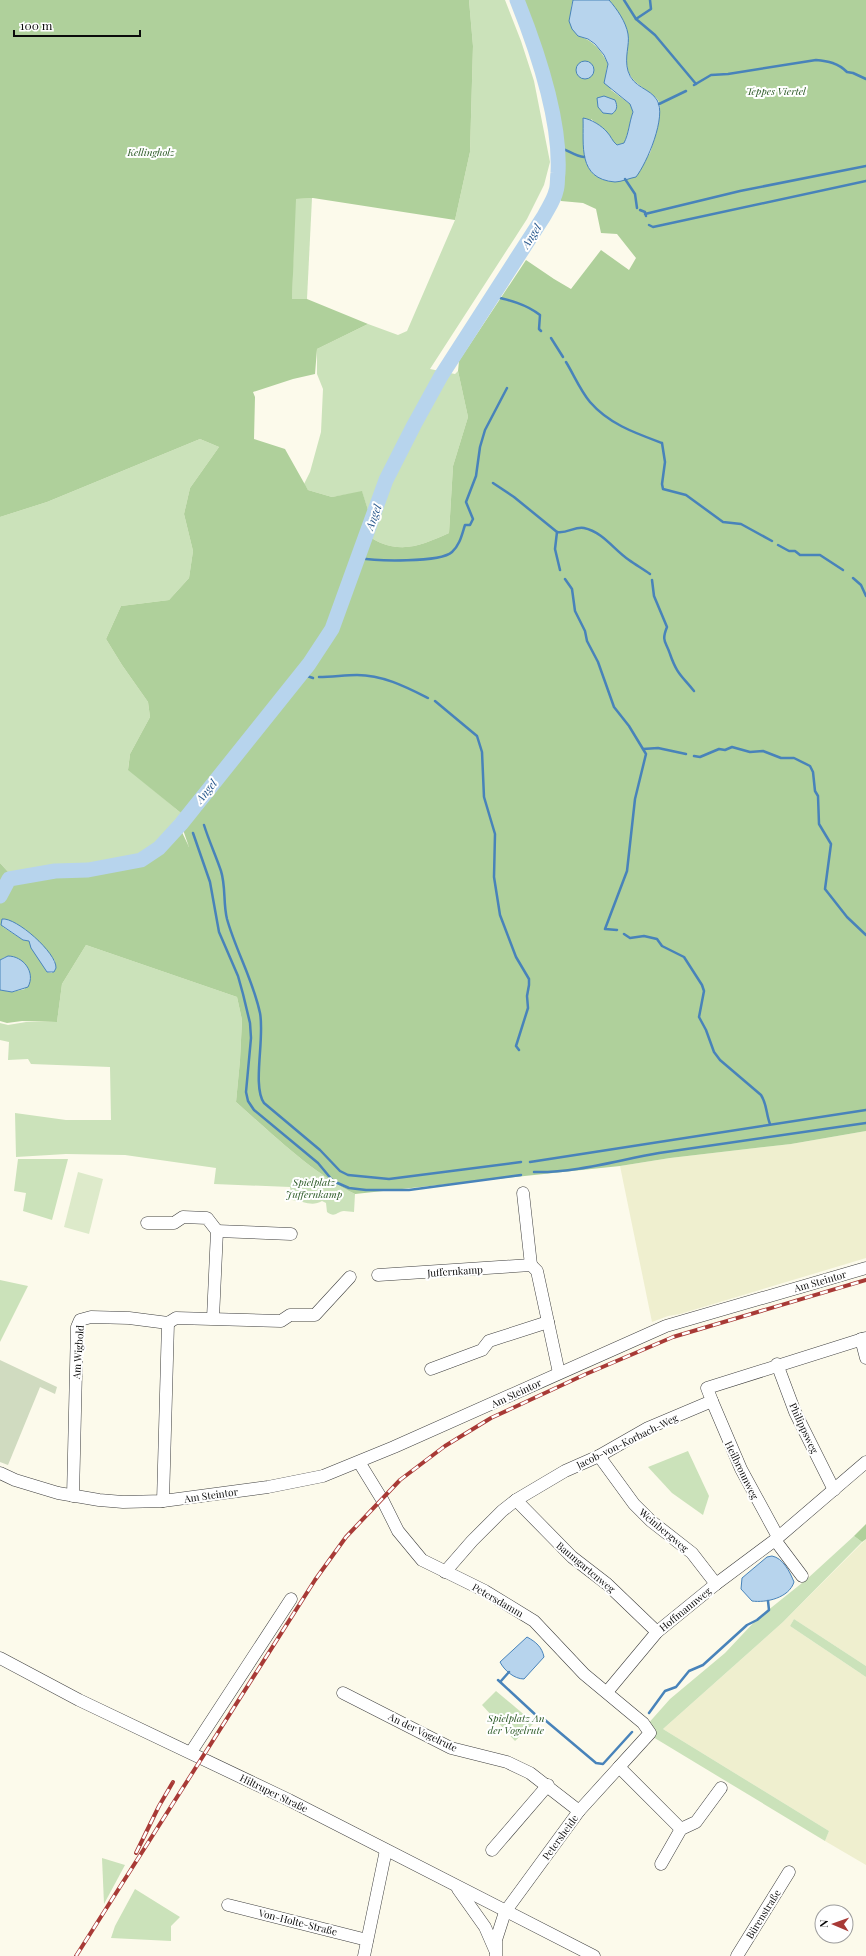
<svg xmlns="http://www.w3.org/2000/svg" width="866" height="1956" viewBox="0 0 866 1956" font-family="'Playfair Display',serif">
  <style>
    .farmland { fill: #efefcf }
    .green { fill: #cbe2ba }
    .forest { fill: #afd09b; fill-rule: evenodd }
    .cemetery { fill: #d0dbc0 }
    .pitch { fill: #ddeaca }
    .water { fill: #b7d4ed; stroke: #4883ba }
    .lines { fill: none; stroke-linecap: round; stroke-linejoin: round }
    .stream { stroke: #4883ba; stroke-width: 2.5 }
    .river { stroke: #b7d4ed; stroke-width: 15 }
    .minor-casing { stroke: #3e3e3e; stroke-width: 13 }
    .minor { stroke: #fff; stroke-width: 12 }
    .rail-casing { stroke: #a83a36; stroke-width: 4 }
    .rail { stroke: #fff; stroke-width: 2.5; stroke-dasharray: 8; stroke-linecap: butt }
    .labels { text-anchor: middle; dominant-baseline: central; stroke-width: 4; stroke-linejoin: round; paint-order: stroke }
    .park-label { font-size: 10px; font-style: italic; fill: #2b5925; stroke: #fff }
    .street-label { font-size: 10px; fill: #0b0b0b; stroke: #fff }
    .water-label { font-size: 11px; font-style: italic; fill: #26568b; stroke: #fff }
  </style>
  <rect width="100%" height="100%" fill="#fcfaeb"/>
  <g class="farmland">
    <polygon points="866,1131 866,1258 680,1314 668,1316 652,1322 620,1166 670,1158 791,1144"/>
    <polygon points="866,1539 866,1666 794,1619 790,1626 866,1677 866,1865 825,1841 829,1831 663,1729 783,1622"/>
  </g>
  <g class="green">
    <path d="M469 0H505L521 41 534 81 550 162 544 185 527 219 430 369 455 374 458 371 468 417 453 466 449 533C426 543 407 553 381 543 375 541 368 535 363 531L369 513 362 492 332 497 308 490 304 484 310 472 321 432 323 389 317 374V349L368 324 398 335 407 331 455 220 470 152 473 46Z"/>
    <polygon points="312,198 307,299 292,299 295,199"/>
    <polygon points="200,439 219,447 190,488 184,514 193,551 189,578 169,600 121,606 106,639 122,665 148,702 150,717 130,754 128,769 181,813 153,847 131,858 92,866 56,867 10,874 0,863 0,517 47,502"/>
    <path d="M86 945 237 997 242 1020 240 1060 236 1102C270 1132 314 1175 355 1194L354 1212C351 1212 347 1211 344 1211 336 1212 335 1218 327 1212L326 1203 322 1201C312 1207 303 1201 292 1200L290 1187 214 1184 216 1168 125 1155 66 1154 16 1157 15 1113 66 1120H111L110 1067 31 1064 28 1059 8 1060 9 1042 0 1040V1023L8 1025 26 1022H57L62 984Z"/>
    <polygon points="18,1159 68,1159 52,1220 23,1211 26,1193 14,1191"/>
    <polygon points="0,1280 28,1286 0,1342"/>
    <polygon points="688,1451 709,1496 703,1515 672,1493 648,1467"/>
    <polygon points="854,1536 862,1542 783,1622 663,1729 829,1831 825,1841 653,1737 646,1726 670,1699 725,1653 757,1619 807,1579"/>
    <polygon points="794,1619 866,1666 866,1677 790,1626"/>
    <polygon points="496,1691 534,1723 515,1741 482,1705"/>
    <polygon points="102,1858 125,1865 104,1904"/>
    <polygon points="135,1889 180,1917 171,1926 171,1941 111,1938 115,1926"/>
  </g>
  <g class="forest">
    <path d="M0 0H469L473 46 470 152 455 220 313 198 296 199 292 299H307L368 324 317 349 315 374 293 379 253 392 255 397 254 439 285 449 308 490 332 497 362 491 369 513 363 531C368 535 375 541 381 543 407 553 426 543 449 533L453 466 468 417 458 371 459 361 526 260 554 279 571 289 601 250 629 270 636 258 617 234 601 233 596 209 583 203 561 201C553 183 561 168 558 150 549 98 536 49 517 0H573L571 8 578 36C593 40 601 50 608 64L606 71 611 90 630 104 633 112C629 123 629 133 624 143L617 145 611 140 607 132 591 119 601 179C606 179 612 182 616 182 624 181 646 160 650 153 653 146 661 112 660 105 658 92 633 88 628 70 625 59 627 49 628 37 629 30 614 6 609 0H866V1131L791 1144 670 1158 620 1166 355 1194C314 1175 270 1132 236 1102L240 1060 242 1020 237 997 86 945 62 984 57 1022 22 1021 7 1023 0 1021V990L12 992 25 989 16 957H5L0 960V863L10 874 13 881 141 864 164 847 180 828 189 847 181 824V813L128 770 130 754 150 717 148 702 122 665 106 639 121 606 169 600 189 578 193 551 184 514 190 488 219 447 200 439 47 502 0 517ZM3 919C25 924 42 944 55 961L52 973 47 972 29 941 23 940 3 927Z"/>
    <polygon points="866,1524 866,1539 862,1542 854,1536"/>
  </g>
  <polygon class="cemetery" points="0,1360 57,1387 55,1394 40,1387 8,1465 0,1462"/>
  <polygon class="pitch" points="78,1172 103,1179 89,1234 64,1227"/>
  <g class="water">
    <path d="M573 0H609C617 9 626 22 628 34 630 45 624 57 628 71 633 88 650 88 657 100 667 116 647 163 636 177 630 178 621 182 615 182 577 179 584 145 583 118 591 119 602 126 607 132 611 136 612 141 617 145L624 143C629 133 629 123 633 112L630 104 604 83 608 64 604 55 595 44 588 39 578 36 572 29 569 21Z"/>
    <circle cx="585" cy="70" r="9"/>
    <path d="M604 96 615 100C618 107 617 110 612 114L603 113 598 107 597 98Z"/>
    <path d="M2 919C16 917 57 953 56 968L54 972H47L31 948 29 941 23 940 1 925Z"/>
    <path d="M8 956C23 956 36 972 28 987L12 992 0 990V960Z"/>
    <path d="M772 1556C783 1558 790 1572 794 1582 789 1598 766 1603 752 1601L741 1589 742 1578 767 1557Z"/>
    <path d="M527 1637C536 1642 542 1647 544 1657L524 1679C514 1679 504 1670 500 1662Z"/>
  </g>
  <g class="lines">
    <g class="stream">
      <polyline points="624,0 636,19 655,35 696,84"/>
      <polyline points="636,19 651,9 650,0"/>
      <path d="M694 85 711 75 728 74 816 60C828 61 838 63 847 72L853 73 866 79"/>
      <polyline points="659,104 686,91"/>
      <path d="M557 147C567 149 574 156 584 157"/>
      <polyline points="625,179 635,194 637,208"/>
      <polyline points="640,210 645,212 646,216"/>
      <polyline points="645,214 740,191 866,166"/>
      <polyline points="649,225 653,227 866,181"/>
      <path d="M492 296C509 300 526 304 540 315L539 329 541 331"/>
      <polyline points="551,338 563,357"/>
      <path d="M566 362C574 375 580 390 590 402 609 424 635 433 662 443L665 462 662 484 663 489 686 495 723 522 741 524 772 541"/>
      <polyline points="493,483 514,497 557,532 555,549 560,570"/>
      <path d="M557 532C567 534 575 526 584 528 603 532 614 550 629 560 636 565 643 569 650 574"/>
      <polyline points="778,545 789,551 795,551 800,555 820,555 843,570"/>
      <path d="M359 558C375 561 440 563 452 552 460 545 462 534 465 525H470L473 519 466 502 476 476 480 447 485 430 507 388"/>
      <polyline points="853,578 861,585 866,596"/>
      <polyline points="565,579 572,589 575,611 585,631 587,641 598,662 614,707 629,726 646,754 635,799 627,871 605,929 617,930"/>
      <path d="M652 580 654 596 667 627C661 642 666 641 670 654 677 674 681 675 694 691"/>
      <polyline points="301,674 313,678"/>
      <path d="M319 677C332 677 345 675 357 675 383 675 406 687 428 698"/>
      <polyline points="435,701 477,736 482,752 484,797 495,834 494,877 500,915 516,957 529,979 529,985 527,996 528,1008 516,1046 519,1050"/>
      <polyline points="643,749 658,748 686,754"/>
      <polyline points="694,756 700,757 719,749 725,750 732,747 750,752 763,751 781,758 794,758 810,766 813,772 815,791 818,796 819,824 831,844 825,889 847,917 866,935"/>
      <polyline points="196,805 200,810"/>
      <polyline points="185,819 189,823"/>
      <path d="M204 825C209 841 216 856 221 871 226 887 223 903 227 919 236 951 253 980 260 1013 265 1038 252 1086 264 1103L320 1150 340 1171 348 1175 389 1179 521 1162"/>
      <polyline points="193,833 210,882 219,932 238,976 243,994 250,1023 251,1038 246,1092 248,1101 254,1110 318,1163 333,1181 349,1188 366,1190 409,1190 521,1175"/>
      <path d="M624 934 630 938 644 936 657 939 662 946 684 957 702 985 704 991 699 1017 706 1030 714 1052 720 1060 761 1095C767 1104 766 1114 770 1124"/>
      <polyline points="530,1162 866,1110"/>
      <path d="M534 1172C576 1173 618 1160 659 1153 728 1143 797 1133 866 1123"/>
      <polyline points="498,1680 539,1718 545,1720 596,1763 603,1764 632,1732"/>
      <polyline points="501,1681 509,1672"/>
      <polyline points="649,1713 665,1691 676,1687 689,1671 703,1665 747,1625 757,1620 769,1610 768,1601"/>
    </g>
    <path class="river" d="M0 896 9 879 55 871 88 870 141 860 159 848 181 824 309 664 332 629 386 480 414 425 441 376 544 216C548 208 554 200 556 191 558 186 557 179 558 173 561 119 537 50 517 0"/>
    <g class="minor-casing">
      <g id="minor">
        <polyline points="523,1193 531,1265"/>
        <polyline points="147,1223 174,1223 183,1217 207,1218 217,1231 213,1318"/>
        <polyline points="217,1231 291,1234"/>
        <polyline points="378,1275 531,1265 537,1271 559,1373"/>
        <polyline points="861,1339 866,1358"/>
        <polyline points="777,1364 795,1412 834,1490"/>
        <polyline points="431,1369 482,1350 489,1341 548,1322"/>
        <polyline points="712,1401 741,1469 778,1537"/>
        <polyline points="599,1456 634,1504 651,1521 692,1553 716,1584"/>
        <polyline points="359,1462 383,1501 398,1531 422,1560 485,1591 534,1621 584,1674 643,1723 650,1733 619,1767"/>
        <polyline points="0,1473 15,1480 58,1493 99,1500 123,1502 163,1501 268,1487 323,1476 394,1447 666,1326 866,1268"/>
        <polyline points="73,1496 77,1327 80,1320 91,1317 129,1318 168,1323 176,1318 281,1321 290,1315 315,1315 350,1277"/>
        <polyline points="516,1500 572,1557 607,1584 657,1632"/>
        <polyline points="163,1501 168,1323"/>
        <polyline points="775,1540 802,1576"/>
        <polyline points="445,1572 472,1541 502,1511 516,1500 565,1471 599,1456 648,1428 712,1401 707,1388 866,1338"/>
        <polyline points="0,1658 79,1700 289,1800 594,1956"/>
        <polyline points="607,1692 657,1632 716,1584 775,1540 866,1462"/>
        <polyline points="343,1693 451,1748 507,1762 530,1773 579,1811"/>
        <polyline points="191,1752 291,1599"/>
        <polyline points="492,1850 548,1785"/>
        <polyline points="661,1864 681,1829 696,1822 721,1788"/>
        <polyline points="458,1889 485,1927 495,1950"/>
        <polyline points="228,1905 367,1940"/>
        <polyline points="364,1956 386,1850"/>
        <polyline points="496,1956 496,1940 505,1912 579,1811 619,1767 681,1829"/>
        <polyline points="737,1956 789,1872"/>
      </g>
    </g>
    <use href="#minor" class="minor"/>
    <g class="rail-casing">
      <g id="rail">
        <polyline points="136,1853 159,1806 173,1782"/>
        <polyline points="76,1956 315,1580 346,1537 400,1480 445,1446 491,1418 586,1374 673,1337 866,1280"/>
      </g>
    </g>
    <use href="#rail" class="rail"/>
  </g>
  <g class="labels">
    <g class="park-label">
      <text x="776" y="91">Teppes Viertel</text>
      <text x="151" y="152">Kellingholz</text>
      <text x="314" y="1182">Spielplatz<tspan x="314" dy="12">Juffernkamp</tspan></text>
      <text x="516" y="1718">Spielplatz An<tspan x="516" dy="12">der Vogelrute</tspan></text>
    </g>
    <g class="street-label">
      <text transform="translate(455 1271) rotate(-4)">Juffernkamp</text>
      <text transform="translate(820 1281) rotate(-16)">Am Steintor</text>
      <text transform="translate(78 1352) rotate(-86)">Am Wigbold</text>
      <text transform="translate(516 1393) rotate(-25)">Am Steintor</text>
      <text transform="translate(804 1428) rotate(65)">Philippsweg</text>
      <text transform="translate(627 1441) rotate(-26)">Jacob-von-Korbach-Weg</text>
      <text transform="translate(742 1470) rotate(64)">Heilbronnweg</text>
      <text transform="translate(211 1495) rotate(-8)">Am Steintor</text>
      <text transform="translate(664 1530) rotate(40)">Weinbergweg</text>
      <text transform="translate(586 1567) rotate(40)">Baumgartenweg</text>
      <text transform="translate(498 1600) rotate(30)">Petersdamm</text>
      <text transform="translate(685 1609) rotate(-39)">Hoffmannweg</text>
      <text transform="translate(423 1732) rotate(26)">An der Vogelrute</text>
      <text transform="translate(274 1793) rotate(26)">Hiltruper Straße</text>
      <text transform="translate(560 1837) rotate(-54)">Petersheide</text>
      <text transform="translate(763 1914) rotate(-58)">Bürenstraße</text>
      <text transform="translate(298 1922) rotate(14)">Von-Holte-Straße</text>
    </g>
    <g class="water-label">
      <text transform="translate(531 236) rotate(-57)">Angel</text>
      <text transform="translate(373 517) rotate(-70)">Angel</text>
      <text transform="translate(206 791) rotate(-51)">Angel</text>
    </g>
  </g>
  <g transform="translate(834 1924) rotate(272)"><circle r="19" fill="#ffffff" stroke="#9d9d9d"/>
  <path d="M0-3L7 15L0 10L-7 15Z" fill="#a83a36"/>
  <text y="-6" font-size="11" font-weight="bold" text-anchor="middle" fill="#0b0b0b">N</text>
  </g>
  <path d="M14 30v6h126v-6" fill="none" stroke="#0b0b0b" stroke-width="2"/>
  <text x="20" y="30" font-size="12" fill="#0b0b0b" stroke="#ffffff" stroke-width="3" paint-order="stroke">100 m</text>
</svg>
